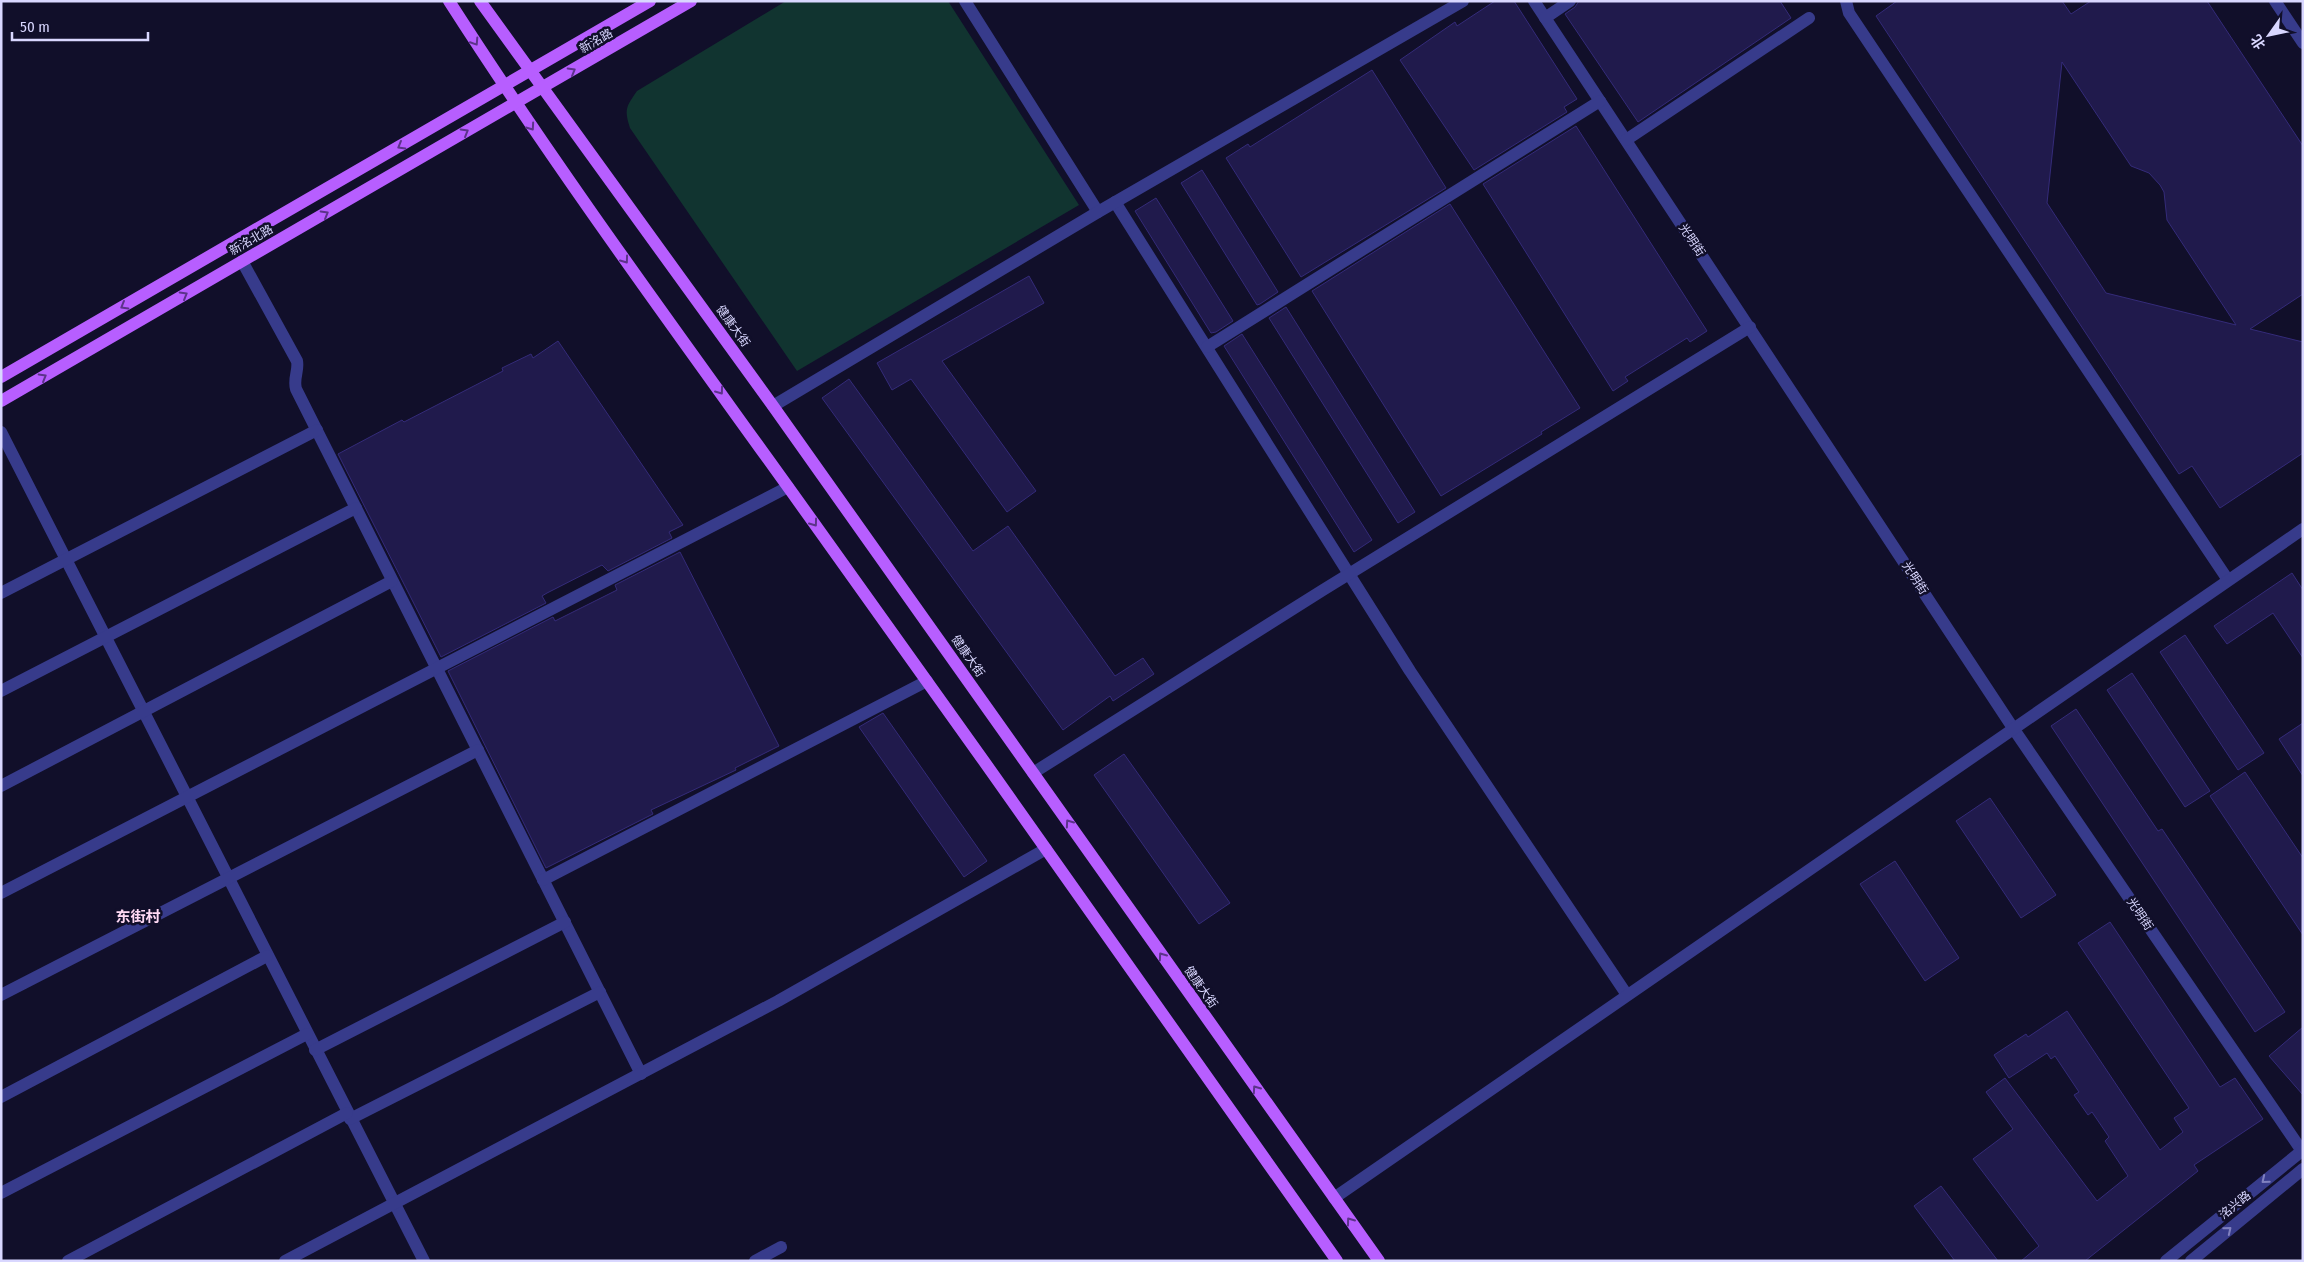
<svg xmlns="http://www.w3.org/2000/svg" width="2304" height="1262" viewBox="0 0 2304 1262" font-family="'Fira Sans Condensed','Noto Sans SC',sans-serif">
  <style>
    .green { fill: #113430 }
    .building { fill: #201a4c; stroke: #342b79; fill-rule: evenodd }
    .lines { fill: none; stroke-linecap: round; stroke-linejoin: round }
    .minor { stroke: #373b8b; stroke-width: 12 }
    .major { stroke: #b75eff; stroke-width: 12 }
    .oneway { stroke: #5c338a }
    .oneway2 { stroke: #8081bf }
    .labels { text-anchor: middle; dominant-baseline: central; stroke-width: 5; stroke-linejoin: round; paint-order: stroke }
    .street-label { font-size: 12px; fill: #d9d7ff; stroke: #110f2a }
    .quarter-label { font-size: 15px; font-weight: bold; fill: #ffd9f4; stroke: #110f2a }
  </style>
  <rect width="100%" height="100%" fill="#110f2a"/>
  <path class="green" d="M786 1H948L1079 205 797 371 630 128C624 109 626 107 637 91Z"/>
  <g class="building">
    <polygon points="1495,1 1514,1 1577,99 1564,107 1567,112 1474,170 1400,60 1455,22 1457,26"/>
    <polygon points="1579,1 1780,1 1791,18 1638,122 1565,14 1575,7"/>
    <path d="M1897 1H2062L2071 14 2091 1H2207L2303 146V294L2250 329 2303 342V453L2220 508 2192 466 2179 474 1876 16ZM2062 62 2131 166 2149 173 2160 185 2164 192 2167 220 2236 325 2106 293 2047 203Z"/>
    <polygon points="1372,70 1446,188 1301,277 1226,158 1248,144 1250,147"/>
    <polygon points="1576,126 1707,331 1690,342 1687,338 1625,377 1628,381 1613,391 1483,184"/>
    <polygon points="1202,170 1278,292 1260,304 1257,305 1181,183"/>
    <polygon points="1156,198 1233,321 1216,332 1211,333 1135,211"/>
    <polygon points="1450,204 1580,408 1541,432 1542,434 1441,496 1312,291"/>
    <polygon points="1029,276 1044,303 942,361 1036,491 1007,512 911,379 892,390 877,363"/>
    <polygon points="1286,307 1415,512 1398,523 1269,318"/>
    <polygon points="1242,334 1372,540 1354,552 1224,346"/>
    <polygon points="558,341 683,525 669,532 672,538 608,571 602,565 547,593 542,596 546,603 441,657 338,454 402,420 404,422 503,371 502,368 531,354 533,358"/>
    <polygon points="849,379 973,551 1008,526 1115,676 1143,658 1154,674 1113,701 1110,696 1063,730 822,398"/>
    <polygon points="680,552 779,746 735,768 736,770 651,810 653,814 546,868 448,671 553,617 555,621 617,590 615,585"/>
    <polygon points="2292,573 2303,590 2303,658 2273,613 2227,644 2214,626"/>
    <polygon points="2185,635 2264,753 2238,770 2160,652"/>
    <polygon points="2132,673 2210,791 2185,807 2107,690"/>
    <polygon points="2076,709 2158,831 2162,829 2285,1012 2255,1032 2051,726"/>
    <polygon points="883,713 987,861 964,877 859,727"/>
    <polygon points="2303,723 2303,776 2279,739"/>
    <polygon points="1124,754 1230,903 1199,924 1094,775"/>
    <polygon points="2245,772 2303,858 2303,935 2210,796"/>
    <polygon points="1990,798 2056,895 2021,918 1956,821"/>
    <polygon points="1895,861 1959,958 1925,981 1860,884"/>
    <polygon points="2110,922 2220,1087 2235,1078 2263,1119 2194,1165 2198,1171 2085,1261 2021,1261 2039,1246 1973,1159 2013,1129 1986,1092 2005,1078 2097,1201 2128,1176 2105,1141 2109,1137 2092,1112 2088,1115 2074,1095 2079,1092 2055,1056 2051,1059 2047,1053 2009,1078 1994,1055 2026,1034 2028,1037 2067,1011 2160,1150 2183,1132 2174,1118 2189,1108 2078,943"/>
    <polygon points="2303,1027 2303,1095 2269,1056"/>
    <polygon points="1941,1186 1998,1261 1955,1261 1914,1206"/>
  </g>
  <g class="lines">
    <g class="minor">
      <polyline points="965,1 1098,212"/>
      <polyline points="1534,1 2013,728 2302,1151"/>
      <polyline points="1846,1 1849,13 2228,580"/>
      <polyline points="2275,1 2303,43"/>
      <polyline points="1545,18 1570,1"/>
      <polyline points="1626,140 1809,18"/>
      <polyline points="1115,202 1410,671 1627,995"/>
      <path d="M242 261 297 361C299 371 293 378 296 389L641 1074"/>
      <polyline points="1207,347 1600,101"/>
      <polyline points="773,406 1098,212 1463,1"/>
      <polyline points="1,432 424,1261"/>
      <polyline points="1,593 317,430"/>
      <polyline points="1,691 356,508"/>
      <polyline points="1033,773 1323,590 1750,327"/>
      <polyline points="1,786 392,581"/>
      <polyline points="543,880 927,681"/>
      <polyline points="1,893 788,487"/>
      <polyline points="1,995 478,750"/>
      <polyline points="315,1050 565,922"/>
      <polyline points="1,1097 267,956"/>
      <polyline points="350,1119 600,992"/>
      <polyline points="1,1193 307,1034"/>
      <polyline points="1334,1198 2303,529"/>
      <polyline points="68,1261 347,1113"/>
      <polyline points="285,1261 778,1001 1046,849"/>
      <polyline points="755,1261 781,1247"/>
      <polyline points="2166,1261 2303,1150"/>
      <polyline points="2191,1261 2303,1169"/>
    </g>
    <g class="major">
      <path d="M449 1C569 188 702 366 831 547 1001 784 1169 1022 1337 1261"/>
      <polyline points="480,1 773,406 1379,1261"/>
      <polyline points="1,377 650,1"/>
      <polyline points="1,401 691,1"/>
    </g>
  </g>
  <defs><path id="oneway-chevron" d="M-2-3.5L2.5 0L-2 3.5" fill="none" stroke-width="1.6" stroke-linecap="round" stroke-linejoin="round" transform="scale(1.25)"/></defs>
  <g class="oneway">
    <use href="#oneway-chevron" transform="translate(475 42) rotate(57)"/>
    <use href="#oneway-chevron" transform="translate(572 71) rotate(-30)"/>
    <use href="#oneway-chevron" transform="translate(531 127) rotate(55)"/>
    <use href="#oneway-chevron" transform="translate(465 132) rotate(-30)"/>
    <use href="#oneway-chevron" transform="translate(401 146) rotate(150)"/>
    <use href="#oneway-chevron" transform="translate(325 214) rotate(-30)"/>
    <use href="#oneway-chevron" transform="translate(625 260) rotate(54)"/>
    <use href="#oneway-chevron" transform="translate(184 295) rotate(-30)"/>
    <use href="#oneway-chevron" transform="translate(124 306) rotate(150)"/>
    <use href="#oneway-chevron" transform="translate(43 377) rotate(-30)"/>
    <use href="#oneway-chevron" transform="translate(720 391) rotate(54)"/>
    <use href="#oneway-chevron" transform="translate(814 523) rotate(54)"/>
    <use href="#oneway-chevron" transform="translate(1069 823) rotate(-125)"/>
    <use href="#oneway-chevron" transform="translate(1162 956) rotate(-125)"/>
    <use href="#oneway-chevron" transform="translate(1256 1089) rotate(-125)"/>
    <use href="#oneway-chevron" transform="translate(1350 1221) rotate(-126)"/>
  </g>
  <g class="oneway2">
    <use href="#oneway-chevron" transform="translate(2265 1180) rotate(141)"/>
    <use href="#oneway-chevron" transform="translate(2228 1230) rotate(-39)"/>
  </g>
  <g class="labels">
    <g class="street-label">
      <text transform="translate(596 41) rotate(-30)">新洺路</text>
      <text transform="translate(251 240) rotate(-30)">新洺北路</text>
      <text transform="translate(1692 240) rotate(56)">光明街</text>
      <text transform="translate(733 326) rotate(54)">健康大街</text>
      <text transform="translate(1915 578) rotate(57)">光明街</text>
      <text transform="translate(968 656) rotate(55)">健康大街</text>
      <text transform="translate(2140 914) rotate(56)">光明街</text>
      <text transform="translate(1201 987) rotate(55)">健康大街</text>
      <text transform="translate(2235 1205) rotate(-39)">洺兴路</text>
    </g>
    <g class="quarter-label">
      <text x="138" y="917">东街村</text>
    </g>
  </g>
  <rect width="2304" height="1262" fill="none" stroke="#d9d7ff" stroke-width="5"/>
  <g transform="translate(2269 35) rotate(237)" stroke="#110f2a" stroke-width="4" paint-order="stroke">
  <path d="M0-4L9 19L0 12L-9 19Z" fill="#d9d7ff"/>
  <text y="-8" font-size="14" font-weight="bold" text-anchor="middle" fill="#d9d7ff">北</text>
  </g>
  <path d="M12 32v8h136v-8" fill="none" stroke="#d9d7ff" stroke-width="2.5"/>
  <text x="20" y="32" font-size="15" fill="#d9d7ff" stroke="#110f2a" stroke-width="4" paint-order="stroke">50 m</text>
</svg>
